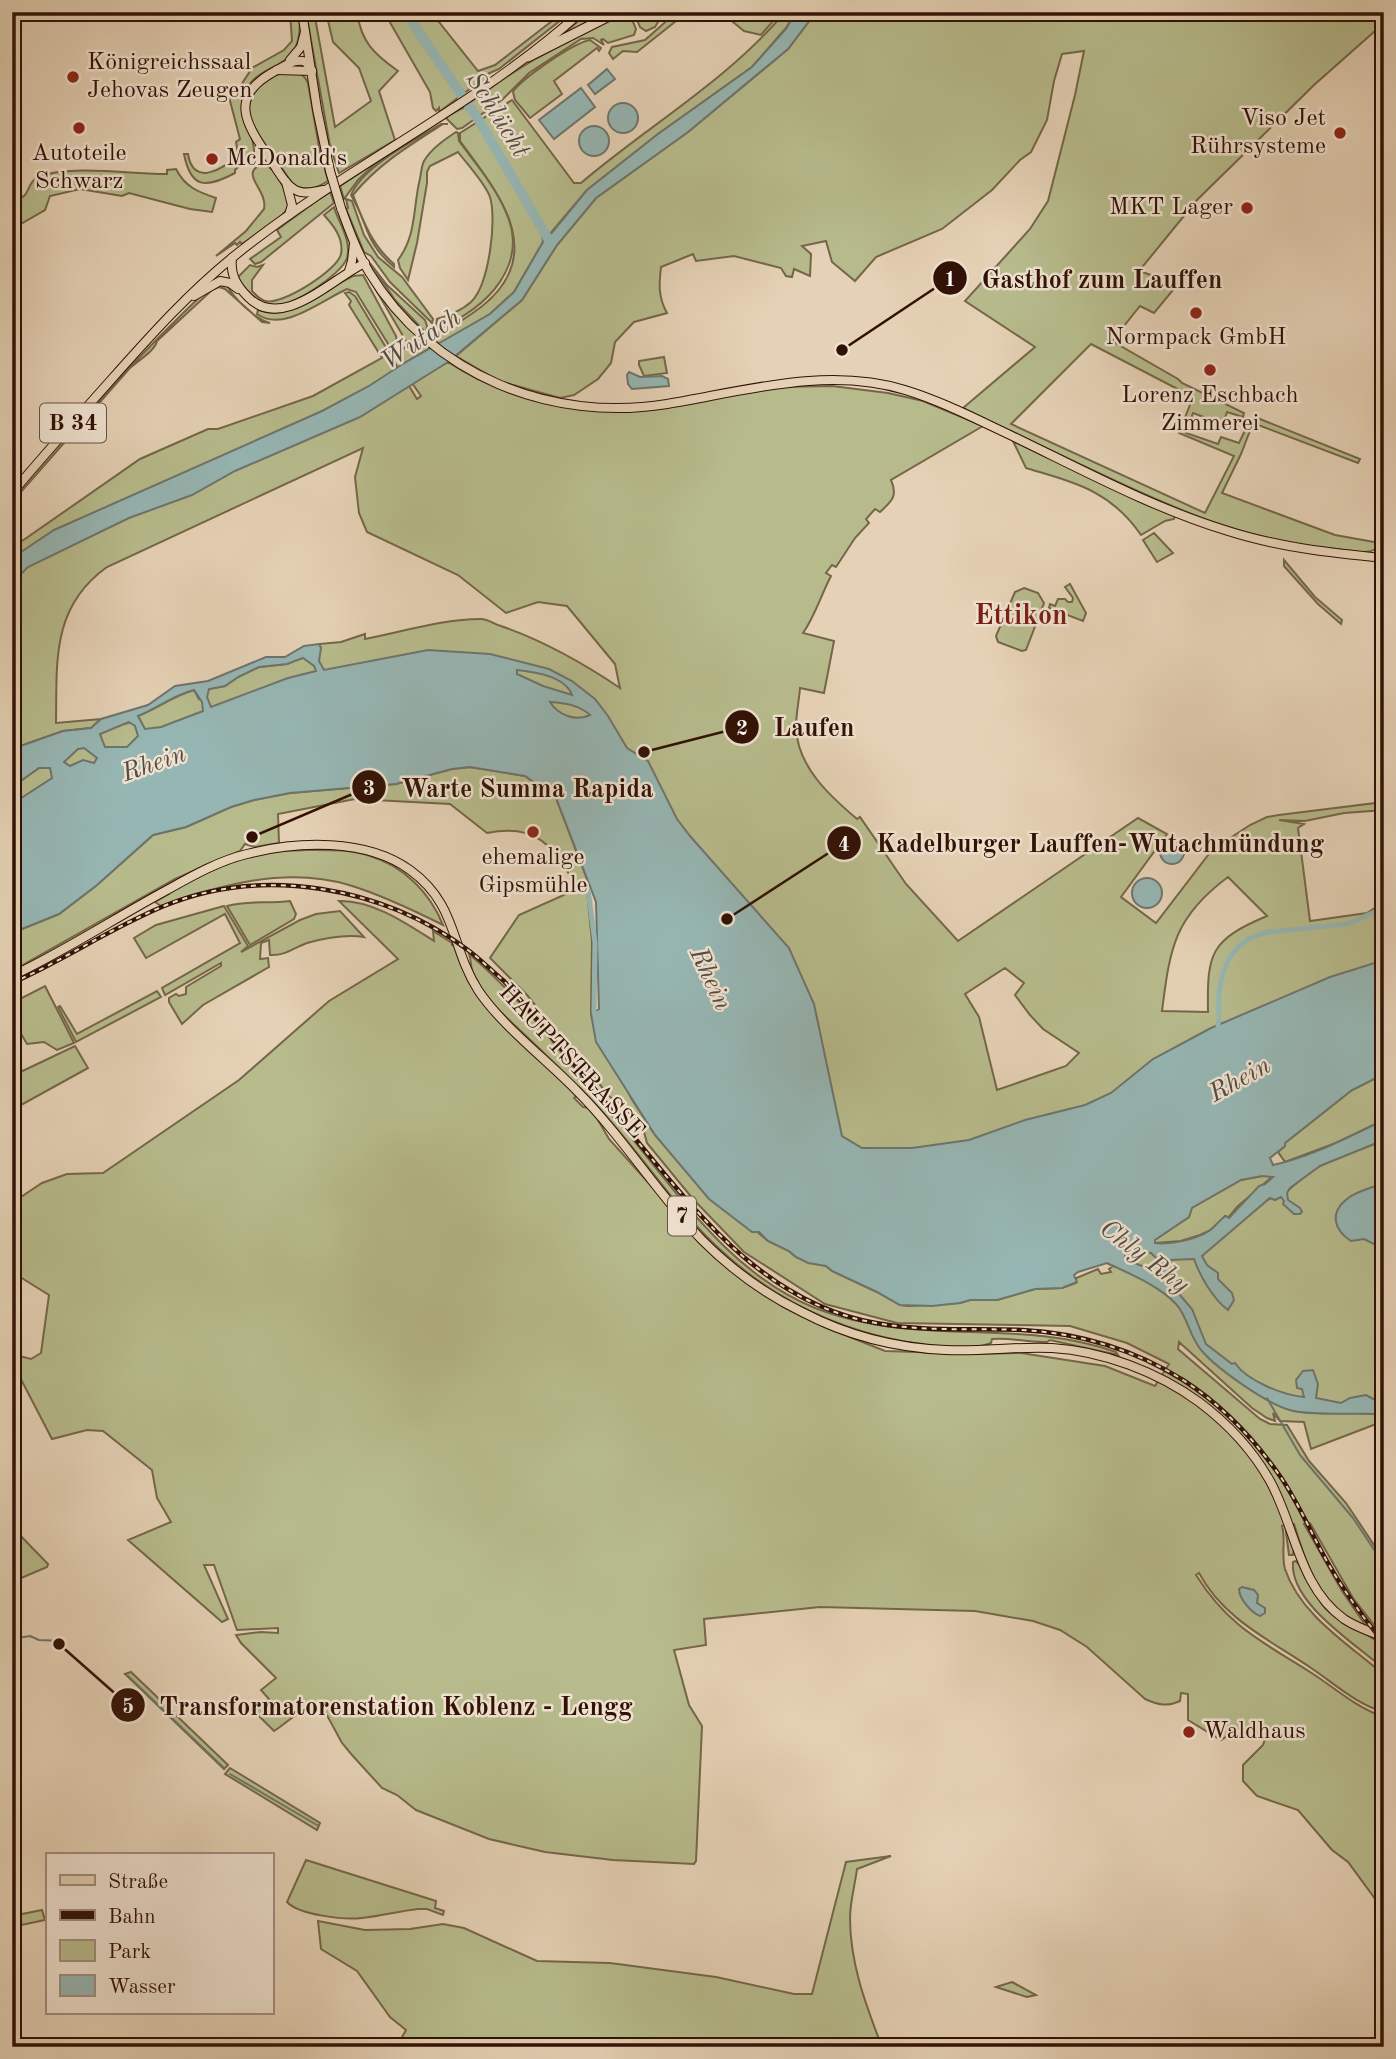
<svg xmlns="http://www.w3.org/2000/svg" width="1396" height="2059" viewBox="0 0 1396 2059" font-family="'Old Standard TT',serif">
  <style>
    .green { fill: #b7bb8c; stroke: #746648; stroke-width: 2; fill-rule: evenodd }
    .water { fill: #96b6b3; stroke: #6e746d; stroke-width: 2; fill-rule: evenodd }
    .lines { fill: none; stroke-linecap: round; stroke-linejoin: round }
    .stream { stroke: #6e746d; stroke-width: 2 }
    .canal { stroke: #96b6b3; stroke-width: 5 }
    .river { stroke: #96b6b3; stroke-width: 10 }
    .major-casing { stroke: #311105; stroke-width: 10 }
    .highway-casing { stroke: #311105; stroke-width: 11 }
    .major { stroke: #e5d1b5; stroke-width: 8 }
    .highway { stroke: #e5d1b5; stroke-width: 9 }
    .rail-casing { stroke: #311105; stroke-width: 4.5 }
    .rail { stroke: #eee1cf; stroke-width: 2; stroke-dasharray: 5; stroke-linecap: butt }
    .major-bridge-casing { stroke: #311105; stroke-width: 10; stroke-linecap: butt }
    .major-bridge { stroke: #e5d1b5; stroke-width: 8 }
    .poi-dot { fill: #8f2418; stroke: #eee1cf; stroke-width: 2.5 }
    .labels { text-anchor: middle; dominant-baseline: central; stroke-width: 5; stroke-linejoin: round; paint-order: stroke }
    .shield { fill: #eee1cf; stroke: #6a4f42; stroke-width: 2 }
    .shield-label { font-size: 23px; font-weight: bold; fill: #311105 }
    .poi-label { font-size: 24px; fill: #311105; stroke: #eee1cf }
    .street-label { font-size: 24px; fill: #311105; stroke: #eee1cf }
    .water-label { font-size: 26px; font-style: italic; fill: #544b42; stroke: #eee1cf }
    .quarter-label { font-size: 28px; font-weight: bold; fill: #7a1f14; stroke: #eee1cf }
    .leader { fill: none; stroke: #311105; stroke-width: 2.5 }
    .callout-dot { fill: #311105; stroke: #eee1cf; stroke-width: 2.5 }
    .mark-label { font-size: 21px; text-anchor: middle; font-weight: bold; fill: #fff }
    .callout-label { font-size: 26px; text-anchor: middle; font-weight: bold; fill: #311105; stroke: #eee1cf; stroke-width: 5; stroke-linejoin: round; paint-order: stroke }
  </style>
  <rect width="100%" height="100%" fill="#e5d1b5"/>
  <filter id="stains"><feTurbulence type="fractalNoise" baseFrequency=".00286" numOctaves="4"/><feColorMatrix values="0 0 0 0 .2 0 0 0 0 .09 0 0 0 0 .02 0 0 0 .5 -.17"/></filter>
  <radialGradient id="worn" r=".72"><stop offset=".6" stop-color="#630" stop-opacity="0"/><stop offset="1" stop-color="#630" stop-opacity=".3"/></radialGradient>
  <g class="green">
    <path d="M290 12H299C307 81 253 54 243 100 239 120 255 134 254 152L235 170V173C207 188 191 190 184 154H188C193 187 223 170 238 154L236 142 240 139 229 97 234 96 252 68 284 50 292 41Z"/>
    <path d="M306 12H314L335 127 371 101 359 68 333 42 326 12H357C361 42 374 54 398 71L379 91 395 140 339 173 332 152 335 148 330 146Z"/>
    <polygon points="384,12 431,12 478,71 495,65 552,21 546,12 571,12 499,69 483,76 487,79 480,84 479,82 439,112 439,108 436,111 433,108 430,92"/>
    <polygon points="589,12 611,12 556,40"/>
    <polygon points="623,12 629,12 636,29 634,35 608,43 603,39 601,40 604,45 593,38 581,39 529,73 503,99 462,128 457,129 445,117 463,108 484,91 535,59"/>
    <polygon points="634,12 664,12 655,27 646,31 640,27"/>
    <polygon points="721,12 781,12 761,35 744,31"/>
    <path d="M785 12H796L786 28 752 67 658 134 587 190 543 242 514 292 490 314 439 344 429 335C436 330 446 329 454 325 463 320 473 313 481 307 550 253 497 192 460 141V133L512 100 574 183H581C649 125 727 81 785 12Z"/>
    <path d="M816 12H1384V23L1314 85 1197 200 1139 271 1178 284 1154 313 1140 306 1112 341 1178 379 1182 383 1244 413 1243 417 1227 412 1223 424 1193 413 1186 433 1218 444 1221 437 1239 443 1249 422 1255 417 1360 459 1358 463 1253 423 1241 454 1222 493 1335 535 1380 543 1377 548C1366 556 1349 550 1336 549 1242 540 1172 508 1088 468 1046 448 1004 429 963 408L1035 347 965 301 1030 229 1048 201 1075 95 1084 51 1062 54 1054 81 1047 120 1031 152 1020 160 992 190 942 229 876 257 855 281 832 262 826 241 802 246 811 254 810 276 794 269 792 277 786 276 781 268 734 256 696 261 693 254 661 267C659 284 658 297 667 313L634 322 615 342 611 363 598 379 574 395 560 398 499 381 456 356 522 300 557 245 596 198 688 132 788 49ZM1091 344 1193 397 1179 433 1234 456 1205 513 1011 424Z"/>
    <polygon points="671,17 676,21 637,52 623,51 613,59 609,53 612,47 645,40"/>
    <path d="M590 40 601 48 599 51 597 48 554 81 562 94 530 118 515 100 513 92 514 90C526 76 573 43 590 40Z"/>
    <path d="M284 73C296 73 303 71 308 83L319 147 328 181C315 189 310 190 295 187L260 137 251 121 249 111V103L256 88 275 75Z"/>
    <polygon points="438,121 375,164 358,180 344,199 340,186"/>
    <path d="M441 124H448H443C410 145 378 164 353 195 363 221 372 245 394 264V267C364 242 369 225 351 195 362 167 415 140 441 124Z"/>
    <path d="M456 132 458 133 459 141C475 163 494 185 505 210 531 264 487 309 439 328L436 326 437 319C449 315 461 311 471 302 489 285 497 220 490 197 485 183 467 164 458 152L430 166 427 172V183L417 243 408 280 400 268 398 260C416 236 413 211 419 183 421 176 421 167 424 161 431 149 444 140 456 132Z"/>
    <path d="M262 164C273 167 276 174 281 183 285 189 290 197 289 204 288 216 253 237 242 244L240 242 237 245 235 243 216 256 246 231 264 209C268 189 238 174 262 164Z"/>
    <path d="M176 169C185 187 198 192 216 198L212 212 190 209 129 193 122 196 80 189 50 196 45 210 12 229V205C16 201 22 198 25 195 28 191 30 184 33 181 53 162 139 175 167 174V170Z"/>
    <polygon points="330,191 334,203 261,262 255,264 250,259 281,237 277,230"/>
    <polygon points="346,199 352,201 364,235 378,257 402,277 433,319 432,323 390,282 371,256 364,252 346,209 348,208"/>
    <path d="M334 207C338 222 352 240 347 258 342 274 292 307 275 306 258 305 246 291 237 278L250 265 257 267 263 265 252 280V291C255 294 260 300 265 301 281 306 338 270 341 254 344 238 333 225 324 215Z"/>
    <polygon points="370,263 387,285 425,320 427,326 426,333 395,300"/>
    <path d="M363 275 396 336 397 343 392 347H390L356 292 347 289C322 300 283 333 257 314L258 310 274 313 283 312 353 276Z"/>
    <polygon points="370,280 382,299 414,332 419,338 410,342 406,341"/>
    <path d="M217 284 227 285C233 298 255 319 270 323L262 322 225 289 219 287 212 290 157 341C155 351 137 361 129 369L12 502V498C75 424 140 354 210 287Z"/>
    <path d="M349 292 355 296 417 399 421 396 412 383 448 362C494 392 543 408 598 410L778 387 832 386 888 393 923 401 983 426 891 480C898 496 892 501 880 512L875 509 866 519 869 523 855 538 836 567 832 565 826 573 831 576C821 595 815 616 803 633L834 641 824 693 800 688C799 701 796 714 796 727 797 767 831 797 857 819L860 817 906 884 958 941 1138 818 1167 834 1121 897 1156 923 1212 850 1250 825 1267 817 1279 815 1384 802V810L1344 813 1305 821 1279 820 1304 824 1298 828 1310 921 1367 913 1384 902V1009L849 1193 515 707 12 859V787L39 768H47L73 751 101 739 100 734C114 727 126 721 141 722L138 716C158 708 173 696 194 690L199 699 209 689 225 686 238 677 259 667 287 664 321 648 319 644 341 642 365 634V639C402 632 442 619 481 619 488 619 494 624 501 626 544 641 583 663 620 688L615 664 567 606 538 602 506 613 458 575 367 532 359 513 355 477 363 448 107 567C51 607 57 662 56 723L101 719 91 728 63 731 12 749V548L140 459 208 429H218L313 396 382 358 349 305 351 301 345 293ZM1228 877 1267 916C1210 940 1207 953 1208 1012L1162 1011C1170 948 1174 917 1228 877ZM1005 968 1024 983 1015 995 1030 1015 1043 1029 1079 1053 1066 1066 997 1090 979 1017 965 994Z"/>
    <polygon points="422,340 430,348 401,365 397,355 405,347"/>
    <polygon points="664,357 667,373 644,376 639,365 639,361"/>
    <path d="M1013 441 1175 516 1174 519 1165 521 1141 535C1110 490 1075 483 1026 468Z"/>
    <polygon points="1154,533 1173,553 1157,562 1143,540"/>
    <polygon points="1284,560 1315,597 1342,620 1341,624 1318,604 1284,566"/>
    <polygon points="1070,584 1086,613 1083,621 1049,608 1050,604 1055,606 1058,599 1065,599 1068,602 1072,602 1073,598 1065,587"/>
    <polygon points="1024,588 1038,593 1044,603 1026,650 1022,651 998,642 996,636 1015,592"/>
    <path d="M470 767 525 776 556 798 588 882 587 891 592 941 591 1014 631 1098 655 1135 686 1171 768 1241 789 1251 796 1257 826 1266 832 1271 877 1292 900 1305 908 1306 960 1303 970 1300H997L1035 1289 1062 1288 1076 1283 1074 1279 1098 1269 1101 1274 1111 1272 1109 1269 1113 1266 1107 1263 1139 1251 1201 1256 1261 1204 1271 1198 1275 1200C1291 1190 1303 1175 1320 1166 1340 1156 1363 1149 1384 1140V1421L1311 1449 1304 1422 1280 1421 1273 1413 1275 1421 1267 1418 1252 1408 1179 1342 1178 1349 1260 1419 1270 1424 1287 1425 1309 1461 1346 1503 1384 1560V1633L1378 1630 1353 1598 1310 1523 1304 1524 1342 1591 1366 1626C1321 1614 1306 1563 1294 1524L1286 1525 1294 1549 1293 1555H1289L1285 1525 1282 1526C1286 1539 1281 1555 1285 1569 1300 1615 1350 1645 1384 1675V1712C1358 1705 1336 1685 1314 1670 1272 1641 1224 1620 1199 1573L1196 1575C1228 1626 1261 1641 1310 1672 1334 1687 1356 1708 1384 1717V1911L1348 1862 1332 1850 1298 1810 1257 1796 1243 1781V1765L1263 1745 1266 1736 1241 1727 1221 1740 1188 1720V1694L1181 1693 1180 1701C1167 1707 1158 1705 1145 1699L1087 1647 1060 1630 1033 1621 975 1611 820 1607 704 1619 706 1645 674 1650 689 1705 702 1726 696 1861 694 1864 613 1860 545 1852 489 1839 416 1810 397 1795 382 1788 352 1755 342 1743 322 1706C302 1705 289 1722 274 1731L255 1712 269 1699 261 1690 276 1678 241 1643 236 1635 261 1632 278 1633V1628L237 1630 214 1565H204L228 1619 222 1622 128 1540 171 1522 157 1498 152 1470 103 1431 87 1430 52 1439 12 1362V1354L31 1359 41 1353 49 1295 12 1272V1203L42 1183 67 1174 103 1173 239 1080 329 1001 398 959 339 901C373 900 407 924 434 941L433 931 452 943V945L456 946 470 983 577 1096 574 1098 583 1107 591 1108 609 1139 690 1229 752 1286 787 1309 827 1328 885 1351 979 1354 1021 1353 1105 1366 1155 1386 1169 1364 1127 1343 1070 1326 897 1323 825 1304 744 1252 693 1199 647 1143 643 1128 634 1117 609 1096 527 995 490 958 519 915 564 895 575 884C552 845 536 823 487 833L450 804 355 799 278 814 279 843 255 847 245 844 240 851 175 879 12 971V933L59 914 97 885 153 835 186 827 231 807 254 800 290 793 396 784 452 769Z"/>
    <path d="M305 850C326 850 350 849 370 856 404 866 430 893 443 925 413 910 382 895 349 885 286 866 220 885 161 906L155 902C188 881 222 862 261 853 275 850 291 851 305 850Z"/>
    <path d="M290 901 296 914 294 919 250 945 227 906C248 900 269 904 290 901Z"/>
    <path d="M224 906 248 946 241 952 300 920 316 914 340 911 364 937C345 934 325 938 307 943 293 948 285 956 270 955L269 940 261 943 260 959 268 958 269 967 203 1005 182 1024 169 1002V998L176 994 179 996 186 994V987L221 966V963L165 995 162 988 240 943 225 914 146 958 134 938 156 925Z"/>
    <path d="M469 954C520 997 559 1049 599 1101 609 1113 621 1124 631 1137 683 1201 735 1276 815 1308 916 1348 1017 1317 1116 1352L1118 1355 1050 1340 1047 1342C1028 1343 1011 1337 992 1339L991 1343C969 1352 926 1346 902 1341 818 1325 747 1283 691 1220 658 1182 630 1141 596 1105 573 1080 548 1057 524 1034 505 1016 483 998 473 973 470 967 472 962 469 954Z"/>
    <polygon points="45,986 74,1043 57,1050 44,1042 27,1044 20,1032 12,1035 12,1003"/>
    <polygon points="157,991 161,997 76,1042 58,1007 60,1006 77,1034"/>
    <polygon points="75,1046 88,1068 12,1110 12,1076"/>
    <polygon points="1384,1074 1384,1120 1336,1143 1285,1162 1278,1152 1285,1146 1285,1143 1352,1090"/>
    <polygon points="1262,1176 1273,1176 1237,1207 1228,1218 1225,1216 1211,1230 1200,1235 1181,1241 1155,1243 1154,1240 1189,1217 1191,1208 1241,1180"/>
    <polygon points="12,1527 48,1564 47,1567 12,1582"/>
    <path d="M1296 1561C1307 1572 1313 1594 1325 1608 1342 1626 1368 1630 1384 1648V1669C1357 1645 1289 1603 1293 1562Z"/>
    <polygon points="131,1672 228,1765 224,1769 125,1674"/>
    <polygon points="230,1768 320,1823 317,1830 225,1774"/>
    <path d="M891 1856 857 1869C855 1885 850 1902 850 1918 850 1964 866 2005 882 2047H386L401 2039 406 2030 390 2017 357 1971 321 1949 318 1921 365 1930 410 1929 443 1924 464 1928 537 1961 610 1963 716 1977 794 1994H812L846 1862Z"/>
    <path d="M306 1860 436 1901 435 1908 444 1911 443 1915 427 1909H418C399 1911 381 1916 362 1918 344 1920 299 1915 287 1902Z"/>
    <polygon points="42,1910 45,1920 12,1927 12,1916"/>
    <polygon points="1012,1982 1036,1995 1027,1997 996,1987"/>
  </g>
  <g class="water">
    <polygon points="796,12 816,12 788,49 688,132 596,198 557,245 522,300 448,362 360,417 235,471 192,495 129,518 28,567 12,583 12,558 54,530 322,411 369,386 401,365 490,314 514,292 543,242 542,235 546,231 550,235 587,190 658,134 752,67 786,29"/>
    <polygon points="607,69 615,79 595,94 588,85"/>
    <polygon points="581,88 595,107 554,139 539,120"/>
    <circle cx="623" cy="118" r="15"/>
    <circle cx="594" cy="141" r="15"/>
    <polygon points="629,372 640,377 662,376 668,379 669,386 632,389 628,384 627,375"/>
    <path d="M319 644 321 648 319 661 324 670 428 650 490 654 549 669 572 681 595 699 608 716 627 748 648 761 677 819 690 836 789 948 814 1004 842 1136 862 1148H912L969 1140 1025 1120 1085 1105 1111 1093 1153 1059 1211 1028 1330 977 1384 960V1074L1352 1090 1285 1143V1146L1270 1158 1273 1165C1311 1157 1348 1137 1384 1120V1140L1320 1166 1290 1188 1287 1193 1288 1200 1300 1208 1302 1212 1300 1214H1294L1283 1204 1284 1201 1281 1197 1275 1200 1270 1198 1202 1256 1207 1265 1218 1273V1279L1232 1293 1234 1300 1228 1310C1213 1299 1200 1276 1194 1259L1170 1260 1179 1294 1192 1309 1206 1344 1232 1364 1235 1363C1247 1381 1283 1395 1304 1397L1302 1389 1297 1388 1296 1380 1303 1371 1313 1370 1318 1384 1316 1398 1341 1403 1350 1398 1366 1395 1377 1401 1384 1399V1412L1375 1414C1354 1413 1308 1416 1290 1410 1267 1404 1217 1369 1201 1350 1189 1336 1188 1317 1176 1304 1158 1285 1130 1274 1107 1263L1078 1272 1074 1275 1077 1282 1062 1288 1035 1289 997 1300H970L960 1303 932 1306 900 1305 877 1292 832 1271 826 1266 808 1263 796 1257 789 1251 768 1241 759 1232H752L709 1199 655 1135 596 1042 591 1014 599 1009 596 902 556 798 525 776 470 767 452 769 396 784 290 793 254 800 231 807 186 827 153 835 97 885 59 914 12 933V804L52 778 50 768H39L12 787V749L63 731 91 728 101 719 148 705 175 686 208 681 266 657H285L304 646ZM303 658 314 666 316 671 288 678 211 707 207 697 209 689 225 686 238 677 259 667 287 664ZM517 670C535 672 565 676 572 695L543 686 517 674ZM194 690 202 702 203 711 161 727 145 729 138 716C158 708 173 695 194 690ZM550 702C565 703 579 705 590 715 576 722 558 715 550 702ZM129 722 135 726 138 736 127 747H105L100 734ZM84 748 97 758 94 763 83 760 70 766 64 762 78 749ZM1262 1176 1273 1177 1265 1184 1259 1186 1229 1218 1226 1216C1219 1220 1215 1227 1209 1231 1195 1240 1170 1245 1155 1243V1240L1189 1217 1192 1208 1241 1180ZM1139 1251 1151 1253 1163 1265V1272L1159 1273 1125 1259V1256Z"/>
    <circle cx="1172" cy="852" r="12"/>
    <circle cx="1147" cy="893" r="15"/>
    <path d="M1384 1183V1249L1364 1239 1351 1241C1334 1230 1329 1213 1347 1199 1356 1191 1372 1188 1384 1183Z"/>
    <path d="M1242 1587 1254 1590 1258 1595 1257 1603 1265 1608V1613L1260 1616C1252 1613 1239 1599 1239 1589Z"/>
  </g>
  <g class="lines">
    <g class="stream">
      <polyline points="1267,1398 1300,1455 1353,1518 1381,1560 1384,1569"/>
      <polyline points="12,1639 30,1636 39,1640 62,1641"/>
      <polyline points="128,1676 224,1768"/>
      <polyline points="230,1774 317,1825"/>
    </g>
    <g class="canal">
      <polyline points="588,890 595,943 594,1012"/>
      <path d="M1219 1015C1217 977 1227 940 1269 932L1347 924 1384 908"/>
      <polyline points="1218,1025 1219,1020"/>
    </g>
    <polyline class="river" points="405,12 480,122 550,242"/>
    <g class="major-casing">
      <g id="major">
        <polyline points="302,12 317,109 330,171"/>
        <polyline points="290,60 301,47 305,32"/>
        <polyline points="277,70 312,71"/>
        <path d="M312 71 306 62C294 58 288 65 277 70 226 97 246 124 272 162 279 172 287 189 301 192 308 194 316 191 323 190"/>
        <polyline points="286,182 292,205 289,215"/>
        <path d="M341 208C349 230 357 252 369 272 431 375 551 423 667 404 745 391 827 366 905 390 941 401 974 418 1008 434 1079 468 1152 508 1228 531 1278 547 1331 553 1384 558"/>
        <path d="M232 258C230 274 236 285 248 297 282 332 331 279 365 263"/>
        <polyline points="349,271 352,261 354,243"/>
        <polyline points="194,296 220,281 230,283 238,289"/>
        <path d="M12 493C44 455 77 418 110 381 150 336 191 290 238 253 347 166 477 106 581 12"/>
        <path d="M12 976C65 951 115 918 167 890 192 876 218 861 247 854 297 841 366 838 410 870 458 905 450 946 478 990 501 1025 547 1060 577 1091 623 1137 657 1193 702 1240 731 1269 765 1294 802 1312 846 1335 896 1348 946 1350 981 1352 1017 1346 1052 1348 1103 1351 1158 1372 1199 1402 1227 1423 1253 1451 1270 1481 1295 1526 1299 1587 1344 1619 1356 1627 1370 1632 1384 1637"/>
      </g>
    </g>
    <g class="highway-casing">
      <polyline id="highway" points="528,57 617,12"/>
    </g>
    <use href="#major" class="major"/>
    <use href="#highway" class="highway"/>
    <g class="rail-casing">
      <path id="rail" d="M12 983C64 960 111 928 164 906 263 865 383 887 468 950 480 959 492 971 504 981 545 1028 585 1077 624 1125 693 1208 762 1303 876 1323 925 1332 973 1328 1022 1330 1079 1333 1135 1350 1183 1380 1222 1405 1256 1441 1282 1479 1298 1503 1310 1530 1324 1556 1341 1587 1361 1615 1384 1643"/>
    </g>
    <use href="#rail" class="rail"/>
    <g class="major-bridge-casing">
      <polyline id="major-bridge" points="330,171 341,208"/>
    </g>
    <use href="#major-bridge" class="major-bridge"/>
  </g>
  <g class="poi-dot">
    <circle cx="73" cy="77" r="7"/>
    <circle cx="79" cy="128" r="7"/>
    <circle cx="1340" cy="133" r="7"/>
    <circle cx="212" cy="159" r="7"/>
    <circle cx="1247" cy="208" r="7"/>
    <circle cx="1196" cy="313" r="7"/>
    <circle cx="1210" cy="370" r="7"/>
    <circle cx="533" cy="832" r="7"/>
    <circle cx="1189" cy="1732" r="7"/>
  </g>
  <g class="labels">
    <g class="shield">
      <rect x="40" y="403.5" width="66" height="39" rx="5"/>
      <rect x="668" y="1196.5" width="28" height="39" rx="5"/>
    </g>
    <g class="shield-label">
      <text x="73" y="423">B 34</text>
      <text x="682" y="1216">7</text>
    </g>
    <g class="poi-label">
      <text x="87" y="63" text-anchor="start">Königreichssaal<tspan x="87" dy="28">Jehovas Zeugen</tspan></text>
      <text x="1326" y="119" text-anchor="end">Viso Jet<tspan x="1326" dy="28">Rührsysteme</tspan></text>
      <text x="79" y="154">Autoteile<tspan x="79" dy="28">Schwarz</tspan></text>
      <text x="226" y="159" text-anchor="start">McDonald's</text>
      <text x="1233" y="208" text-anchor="end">MKT Lager</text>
      <text x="1196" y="338">Normpack GmbH</text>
      <text x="1210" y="396">Lorenz Eschbach<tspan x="1210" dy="28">Zimmerei</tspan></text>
      <text x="533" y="858">ehemalige<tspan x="533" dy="28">Gipsmühle</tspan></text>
      <text x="1203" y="1732" text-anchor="start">Waldhaus</text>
    </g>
    <g class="street-label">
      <text transform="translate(571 1062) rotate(47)">HAUPTSTRASSE</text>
    </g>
    <g class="water-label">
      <text transform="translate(497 115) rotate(58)">Schlücht</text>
      <text transform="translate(421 340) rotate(-33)">Wutach</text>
      <text transform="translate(154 764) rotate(-19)">Rhein</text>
      <text transform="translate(710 979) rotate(65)">Rhein</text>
      <text transform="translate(1240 1080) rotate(-29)">Rhein</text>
      <text transform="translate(1144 1257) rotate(37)">Chly Rhy</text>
    </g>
    <g class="quarter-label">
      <text x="1021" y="617">Ettikon</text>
    </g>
  </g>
  <path class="leader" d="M842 350L950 278M644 752L742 727M252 837L369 787M727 919L844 843M59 1644L128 1705"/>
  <g class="callout-dot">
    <circle cx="842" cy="350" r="7"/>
    <circle cx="644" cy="752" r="7"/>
    <circle cx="252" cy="837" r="7"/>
    <circle cx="727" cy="919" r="7"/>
    <circle cx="59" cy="1644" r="7"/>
    <circle cx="950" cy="278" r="18"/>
    <circle cx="742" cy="727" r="18"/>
    <circle cx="369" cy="787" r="18"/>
    <circle cx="844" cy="843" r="18"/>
    <circle cx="128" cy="1705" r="18"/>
  </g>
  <g class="mark-label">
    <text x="950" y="286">1</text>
    <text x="742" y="735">2</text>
    <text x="369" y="795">3</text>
    <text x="844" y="851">4</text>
    <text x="128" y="1713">5</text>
  </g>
  <g class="callout-label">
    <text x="1102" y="288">Gasthof zum Lauffen</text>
    <text x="814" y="736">Laufen</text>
    <text x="527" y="797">Warte Summa Rapida</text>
    <text x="1100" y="852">Kadelburger Lauffen-Wutachmündung</text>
    <text x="396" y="1715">Transformatorenstation Koblenz - Lengg</text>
  </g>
  <rect width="1396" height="2059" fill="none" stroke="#e5d1b5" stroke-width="42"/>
  <rect x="14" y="14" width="1368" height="2031" fill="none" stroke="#311105" stroke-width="3.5"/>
  <rect x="21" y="21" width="1354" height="2017" fill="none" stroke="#311105" stroke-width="2"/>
  <rect x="46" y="1853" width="228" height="161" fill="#eee1cf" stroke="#a28e7e" stroke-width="2"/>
  <rect x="60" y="1875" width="35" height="10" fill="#e5d1b5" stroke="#a28e7e" stroke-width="2"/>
  <text x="108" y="1888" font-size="21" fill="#311105">Straße</text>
  <rect x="60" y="1910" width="35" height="10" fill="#311105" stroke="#a28e7e" stroke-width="2"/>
  <text x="108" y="1923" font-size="21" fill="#311105">Bahn</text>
  <rect x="60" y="1940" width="35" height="21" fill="#b7bb8c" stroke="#a28e7e" stroke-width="2"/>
  <text x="108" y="1958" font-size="21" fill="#311105">Park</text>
  <rect x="60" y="1975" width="35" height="21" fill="#96b6b3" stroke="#a28e7e" stroke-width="2"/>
  <text x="108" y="1993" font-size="21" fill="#311105">Wasser</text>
  <rect width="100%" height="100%" filter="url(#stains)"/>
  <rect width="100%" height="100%" fill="url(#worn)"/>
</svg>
